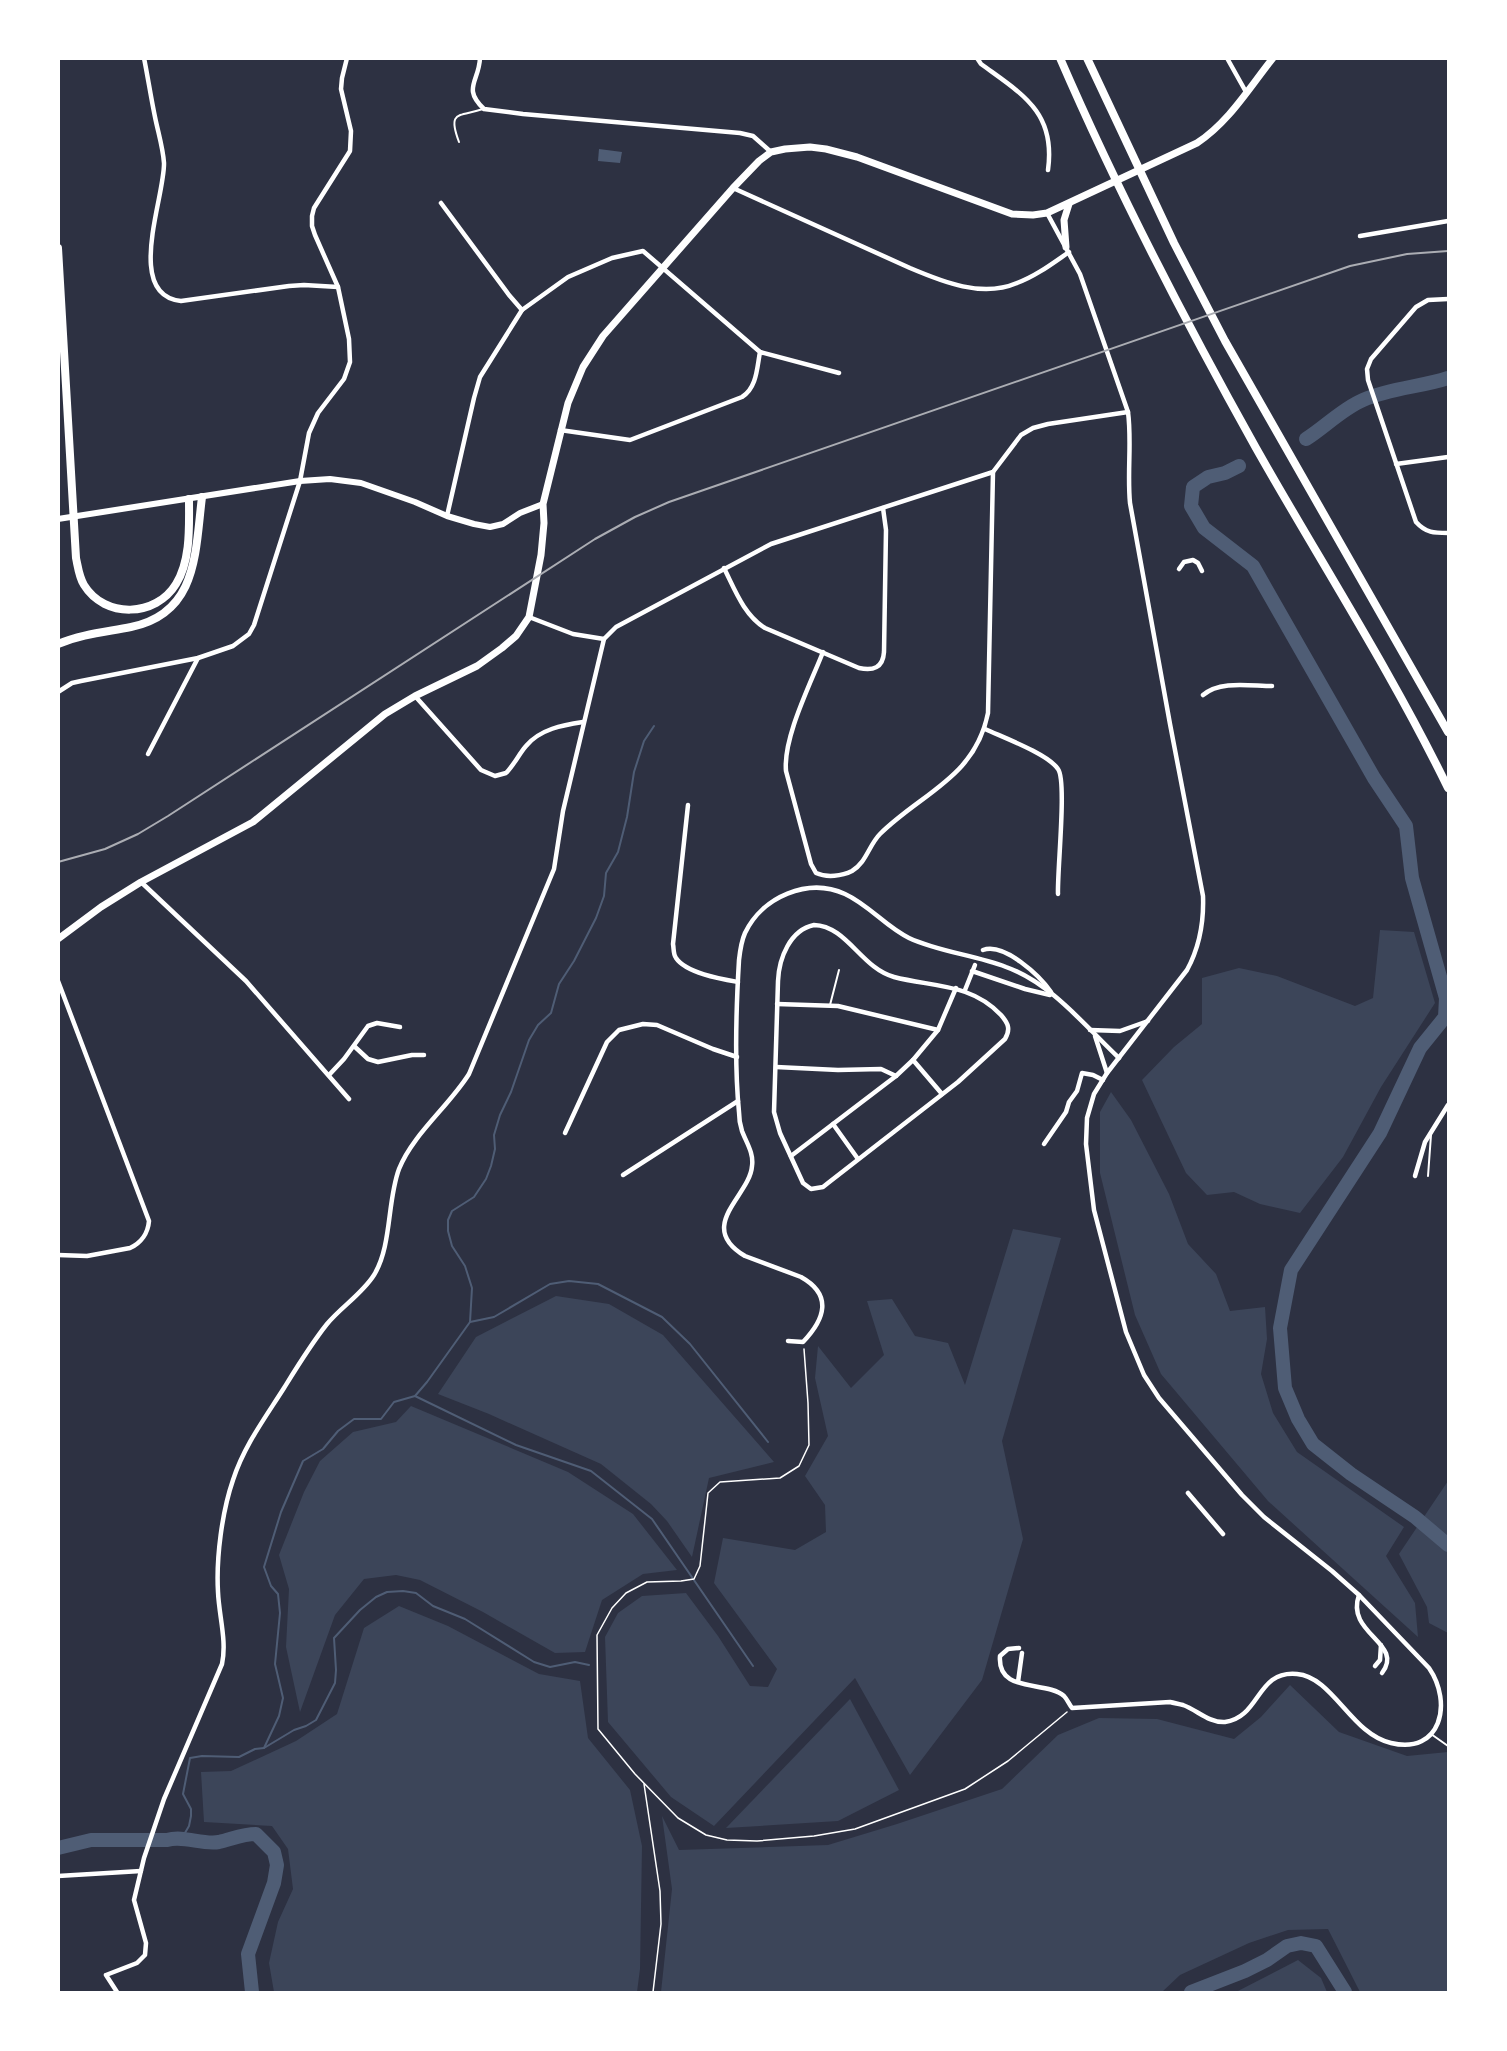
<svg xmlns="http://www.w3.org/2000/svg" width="1507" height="2051" viewBox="0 0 1507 2051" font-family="Barlow,sans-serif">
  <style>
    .green { fill: #3c4559 }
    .water { fill: #4f5d75 }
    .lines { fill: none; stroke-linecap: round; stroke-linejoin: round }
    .stream { stroke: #4f5d75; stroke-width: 2 }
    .river { stroke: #4f5d75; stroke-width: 14 }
    .path { stroke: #fff; stroke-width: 1.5 }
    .service { stroke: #fff; stroke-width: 2 }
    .minor { stroke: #fff; stroke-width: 4.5 }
    .tertiary { stroke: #fff; stroke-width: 6 }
    .secondary { stroke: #fff; stroke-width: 7 }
    .motorway { stroke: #fff; stroke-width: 8 }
    .rail { stroke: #abadb3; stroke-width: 2 }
  </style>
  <rect width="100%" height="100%" fill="#2d3142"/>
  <g class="green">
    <polygon points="1380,930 1414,932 1435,1003 1381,1087 1343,1157 1300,1213 1260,1204 1234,1192 1207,1195 1186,1173 1142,1080 1174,1047 1202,1024 1202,978 1239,968 1277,976 1355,1006 1373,998"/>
    <polygon points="1111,1092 1131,1120 1169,1194 1188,1244 1216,1274 1230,1311 1265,1307 1267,1339 1261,1374 1273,1413 1297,1452 1404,1527 1386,1556 1415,1603 1418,1637 1268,1501 1161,1374 1135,1315 1100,1173 1100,1112"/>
    <polygon points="1013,1229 1061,1238 1002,1441 1023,1539 982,1680 910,1775 855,1678 714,1826 671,1797 608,1722 605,1637 618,1613 642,1596 686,1593 718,1636 750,1686 768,1687 777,1669 714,1583 723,1538 795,1550 826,1532 825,1505 805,1476 828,1436 815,1378 818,1346 851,1388 884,1355 867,1301 892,1299 915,1336 948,1343 965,1385"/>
    <polygon points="556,1296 609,1304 663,1335 774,1462 709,1478 692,1557 667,1521 651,1504 601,1464 489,1414 438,1394 476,1337"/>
    <polygon points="411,1406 568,1472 633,1514 677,1570 643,1574 602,1600 585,1652 555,1653 483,1612 420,1580 396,1575 364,1579 335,1615 300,1712 286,1647 289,1589 279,1555 304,1492 320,1461 353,1432 396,1422"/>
    <polygon points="1448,1481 1448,1633 1429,1623 1427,1607 1399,1554"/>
    <polygon points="399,1606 448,1626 539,1674 580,1681 588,1738 630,1790 642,1846 640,1969 637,1992 274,1992 269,1963 278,1922 293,1889 288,1849 272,1826 204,1822 201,1772 231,1771 296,1741 337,1714 364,1628"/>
    <polygon points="1290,1685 1339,1732 1407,1756 1448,1752 1448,1992 1360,1992 1328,1929 1288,1930 1249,1943 1180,1975 1162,1992 661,1992 672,1889 662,1816 679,1850 828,1845 897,1824 1002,1789 1058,1735 1099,1718 1157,1719 1234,1739 1261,1717"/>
    <polygon points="850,1699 899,1790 838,1821 726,1828"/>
    <polygon points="1298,1960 1321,1978 1327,1992 1236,1992"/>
  </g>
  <polygon class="water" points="599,149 622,152 620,163 598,161"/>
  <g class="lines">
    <g class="stream">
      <polyline points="470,1322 494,1317 550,1284 569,1281 598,1284 662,1317 690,1344 768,1442"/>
      <polyline points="415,1396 516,1445 591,1471 652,1519 753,1666"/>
      <polyline points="264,1748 279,1716 283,1698 275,1664 280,1613 278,1594 271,1586 264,1567 281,1512 303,1461 323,1449 338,1431 354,1419 381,1419 394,1402 415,1396 427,1382 470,1322 472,1288 465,1266 452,1246 448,1231 448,1220 452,1211 474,1197 486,1179 491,1166 495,1149 494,1135 500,1115 511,1092 529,1040 538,1025 551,1013 559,984 574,961 596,918 604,896 606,873 618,852 627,817 634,772 644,741 654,726"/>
      <polyline points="182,1838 189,1826 191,1816 191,1809 183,1794 190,1758 202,1756 239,1757 255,1749 264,1748 294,1730 306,1726 316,1720 335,1683 336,1670 334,1638 360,1610 376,1597 387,1592 403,1591 416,1593 433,1606 465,1619 534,1662 550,1667 575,1662 589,1665"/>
    </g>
    <g class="river">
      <path d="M1306 439C1325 427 1342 409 1363 400 1390 388 1421 387 1448 378"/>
      <polyline points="1239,466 1225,473 1208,477 1193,487 1191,506 1204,528 1253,566 1374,778 1406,826 1412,878 1446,998 1445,1017 1420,1048 1380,1133 1291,1270 1280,1328 1285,1388 1298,1419 1313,1444 1351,1474 1415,1517 1448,1545"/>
      <path d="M58 1848 91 1840H167C184 1835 202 1845 219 1842 232 1839 243 1834 256 1834L274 1852 277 1865 274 1883 248 1954 252 1992"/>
      <polyline points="1191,1992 1245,1971 1267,1960 1287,1946 1301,1943 1316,1946 1345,1992"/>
    </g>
    <g class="path">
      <polyline points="804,1349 808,1403 809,1445 799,1466 780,1478 720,1482 708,1493 700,1566 694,1579 681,1581 647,1582 626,1593 612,1608 597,1635 598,1729 635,1774 678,1818 706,1835 727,1840 757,1841 814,1836 855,1829 965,1789 1008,1761 1067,1712"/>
      <polyline points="644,1784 660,1891 661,1924 653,1992"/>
    </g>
    <g class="service">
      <path d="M459 142C447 110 459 117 483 109"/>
      <polyline points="830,1005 839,970"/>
      <polyline points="1428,1176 1431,1135"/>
      <polyline points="1431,1734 1448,1746"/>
    </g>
    <g class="minor">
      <path d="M144 58C148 78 151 98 155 117 158 132 163 148 164 163 165 197 124 295 181 301L289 286 304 285 338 287"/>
      <path d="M480 58C479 82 462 88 484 109L523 114 740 133 753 136 771 152"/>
      <path d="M977 58 981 64C1022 94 1056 112 1048 170"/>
      <polyline points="1227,58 1246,92"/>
      <path d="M733 188 910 268C943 282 982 298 1017 283 1036 276 1053 263 1069 252"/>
      <polyline points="441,203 509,295 522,310"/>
      <polyline points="1360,236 1448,221"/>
      <path d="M1448 299 1428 300 1416 307 1371 359 1367 369 1368 380 1416 522C1426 533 1434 533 1448 533"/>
      <polyline points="760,352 839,373"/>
      <polyline points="1396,464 1448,457"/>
      <path d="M447 516 474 398 480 377 522 310 568 277 612 258 643 251 760 352C757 367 757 388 742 397L630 440 560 430"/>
      <path d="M724 568C735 590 744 615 765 628L859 668C873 671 883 668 884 652L886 530 883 508"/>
      <polyline points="1179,569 1184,562 1193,560 1198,563 1202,571"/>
      <polyline points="529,617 573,634 604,639"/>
      <path d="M823 652C810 685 783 738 786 771L811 864 816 873C827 878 842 876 852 871 866 863 869 845 880 834 921 793 975 778 988 713L993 472 1021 435 1033 428 1048 424 1128 412"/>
      <polyline points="58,692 72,683 81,681 198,658 233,646 249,634 254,625 300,481 309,433 318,413 344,379 350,362 349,339 338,287 315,235 312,226 312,216 314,208 350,151 351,131 341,89 342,78 347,58"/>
      <path d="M1203 695C1220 680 1251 686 1272 686"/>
      <path d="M415 696 481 770 495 776 506 773C514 765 519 754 526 746 540 729 563 725 583 722"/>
      <path d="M985 729C1002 737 1048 754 1058 769 1067 781 1057 872 1058 894"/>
      <polyline points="148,754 198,658"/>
      <path d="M688 805 673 944C674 949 673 954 676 958 686 973 721 979 738 982"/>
      <polyline points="141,882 246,981 349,1099"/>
      <path d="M814 925C847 926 861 968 894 977 932 987 971 983 1001 1015 1008 1023 1011 1029 1005 1039L958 1082 828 1183 823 1187 811 1189 803 1183 780 1133 774 1112 778 981C779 958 790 930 814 925Z"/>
      <path d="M983 950C1004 942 1040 976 1051 992"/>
      <polyline points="972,971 1025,989 1050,995"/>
      <path d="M58 981 149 1221C148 1233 141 1243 130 1248L87 1256 58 1255"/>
      <polyline points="965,990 975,965"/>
      <polyline points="777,1004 838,1006 938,1030"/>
      <polyline points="1090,1030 1120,1031 1148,1021"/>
      <polyline points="1095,1036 1107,1073"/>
      <polyline points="354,1046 368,1059 378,1062 412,1055 424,1055"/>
      <polyline points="913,1060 942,1094"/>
      <polyline points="776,1067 838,1070 881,1069 896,1076"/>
      <polyline points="329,1075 344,1059 368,1026 377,1023 400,1027"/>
      <polyline points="833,1124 858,1159"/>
      <polyline points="565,1133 607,1042 619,1030 643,1024 657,1025 713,1049 737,1057"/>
      <polyline points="1044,1144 1066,1112 1069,1102 1077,1091 1082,1073 1093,1075 1103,1080"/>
      <polyline points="791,1156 896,1076 913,1060 938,1030 956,988"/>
      <polyline points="623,1175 738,1101"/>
      <polyline points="1415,1176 1425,1142 1448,1105"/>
      <path d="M788 1341 803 1342C825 1319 833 1295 801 1277L745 1256C695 1226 750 1196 752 1166 754 1153 746 1142 742 1131 740 1125 739 1118 739 1112 734 1062 736 1010 739 960 740 951 741 942 745 933 762 897 808 877 845 894 869 905 886 927 909 938 939 952 975 955 1006 967 1051 983 1085 1026 1119 1058"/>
      <polyline points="1188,1493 1223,1534"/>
      <path d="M1359 1595C1345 1634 1405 1643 1382 1673"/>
      <path d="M1019 1648 1008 1649 1000 1656C997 1694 1046 1680 1064 1696 1067 1699 1069 1704 1072 1708L1170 1702C1174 1703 1179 1704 1183 1705 1197 1710 1209 1723 1225 1722 1261 1717 1256 1670 1297 1674 1333 1677 1351 1734 1391 1743 1441 1755 1453 1703 1429 1668L1359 1595 1332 1571 1264 1517 1242 1495 1159 1398 1144 1375 1126 1332 1094 1210 1086 1144 1087 1118 1094 1094 1107 1073 1187 970C1200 946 1204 923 1203 896L1170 724 1130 503C1127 472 1132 442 1128 412L1080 274 1047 213"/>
      <polyline points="1375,1666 1380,1660 1381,1645"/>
      <polyline points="1018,1682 1022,1653"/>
      <polyline points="58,1876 141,1871"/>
      <path d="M117 1992 106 1975 137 1963 145 1955 146 1943 134 1900 144 1858 164 1799 222 1664C227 1641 219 1616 218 1592 216 1558 222 1512 233 1480 244 1446 265 1418 284 1388 297 1367 311 1344 327 1324 341 1307 362 1294 374 1275 392 1246 387 1201 399 1169 413 1134 449 1106 469 1074L554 869 563 811 604 639 616 627 771 544 993 472"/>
    </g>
    <polyline class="tertiary" points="58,519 300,481 330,479 361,483 415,502 447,516 474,524 490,527 503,524 520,513 543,504"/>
    <g class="secondary">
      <polyline points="1066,247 1064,220 1069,204"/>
      <path d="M58 939 101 907 141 882 253 822 385 714 415 696 477 666 502 648 516 636 529 617 541 555 544 523 543 504 568 403 583 367 603 336 733 188 759 161 771 152 785 149 810 147 826 149 857 157 1012 214 1033 215 1047 213 1197 143C1229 122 1249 88 1273 58"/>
    </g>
    <g class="motorway">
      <path d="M1060 58C1118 192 1185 321 1256 448 1320 561 1391 671 1448 788"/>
      <polyline points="1087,58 1174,243 1225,341 1448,732"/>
      <path d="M58 248 76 558C78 567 79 577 84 585 105 619 156 617 176 584 191 560 189 526 189 499"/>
      <path d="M58 644C82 634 106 632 131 627 198 613 195 553 202 497"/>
    </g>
    <polyline class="rail" points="58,862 105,849 138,834 168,816 595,539 635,517 669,502 1350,266 1407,254 1448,251"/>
  </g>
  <rect width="1507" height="2051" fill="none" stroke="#ffffff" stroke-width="120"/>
</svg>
